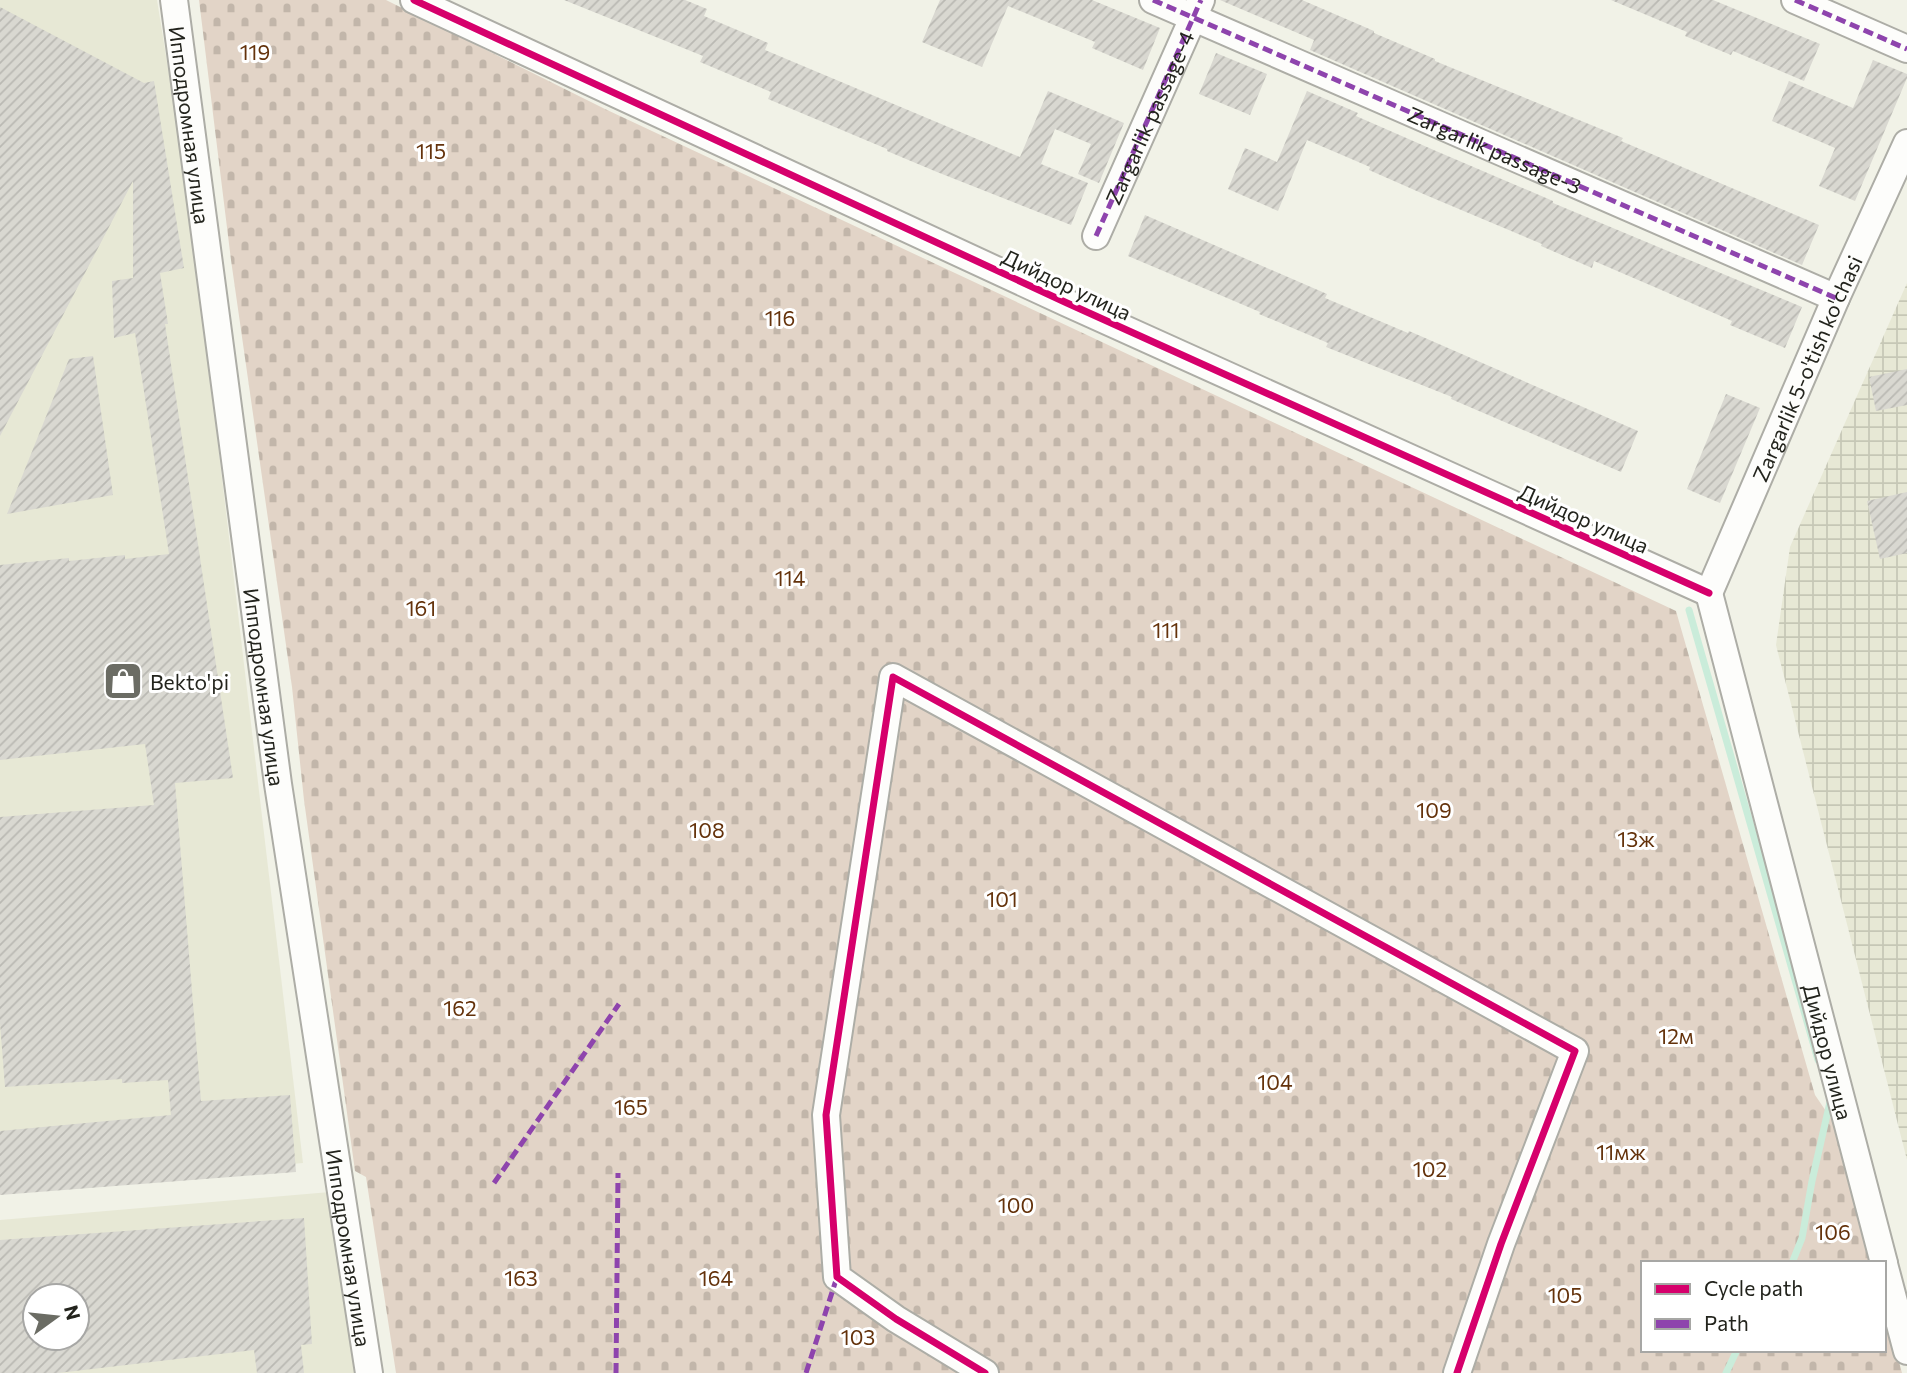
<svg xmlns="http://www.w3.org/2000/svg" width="1907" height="1373" viewBox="0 0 1907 1373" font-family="Commissioner,sans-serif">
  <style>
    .built { fill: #e7e8d5; fill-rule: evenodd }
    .industrial { fill: url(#industrial-grid) }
    .cemetery { fill: url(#cemetery-stones) }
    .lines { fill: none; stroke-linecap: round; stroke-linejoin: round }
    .stream { stroke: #caecda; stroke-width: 7 }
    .building { fill: url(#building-hatch); fill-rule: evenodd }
    .street-casing { stroke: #adada6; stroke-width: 30 }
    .street { stroke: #fdfdfb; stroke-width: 26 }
    .quiet { stroke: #8e44ad; stroke-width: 5; stroke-dasharray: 10 5; stroke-linecap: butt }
    .cycleway-casing { stroke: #fff; stroke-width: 11 }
    .cycleway { stroke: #d6006c; stroke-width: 7 }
    .labels { text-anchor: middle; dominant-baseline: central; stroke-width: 6; stroke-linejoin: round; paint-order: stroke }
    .park-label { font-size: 21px; fill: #64320b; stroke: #fff }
    .street-label { font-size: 21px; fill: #23241d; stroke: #fff }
    .poi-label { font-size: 21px; fill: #23241d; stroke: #fff; text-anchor: start }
  </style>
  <defs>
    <pattern id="industrial-grid" width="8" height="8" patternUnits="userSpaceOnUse" patternTransform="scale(1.75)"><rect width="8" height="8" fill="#e7e8d5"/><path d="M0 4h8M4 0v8" fill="none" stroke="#c6c7b6"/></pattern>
    <pattern id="cemetery-stones" width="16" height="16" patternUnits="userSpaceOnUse" patternTransform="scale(1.75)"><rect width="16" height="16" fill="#e2d4c7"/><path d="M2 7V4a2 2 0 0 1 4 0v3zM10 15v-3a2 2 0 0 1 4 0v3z" fill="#c2b6aa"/></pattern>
    <pattern id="building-hatch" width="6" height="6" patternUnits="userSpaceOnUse" patternTransform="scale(1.75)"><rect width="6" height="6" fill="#d9d8d1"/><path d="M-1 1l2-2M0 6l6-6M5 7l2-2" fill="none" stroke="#bab9b3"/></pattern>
  </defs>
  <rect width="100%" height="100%" fill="#f1f2e7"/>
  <g class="built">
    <polygon points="0,0 157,0 189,199 303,1163 0,1189"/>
    <path d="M330 1192 355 1373H0V1220ZM35 1296H77V1338H35Z"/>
  </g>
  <polygon class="industrial" points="1907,283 1907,1160 1776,645 1790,547"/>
  <polygon class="cemetery" points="199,0 386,0 605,109 1676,611 1815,1095 1838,1129 1873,1263 1643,1263 1643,1350 1884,1350 1884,1306 1902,1373 396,1373 366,1177 355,1171 304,800 292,687 231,260"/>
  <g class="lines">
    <g class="stream">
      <polyline points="1689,610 1818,1060"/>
      <polyline points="1792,1263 1802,1238 1812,1181 1830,1102"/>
      <polyline points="1726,1373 1737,1350"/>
    </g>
  </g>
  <g class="building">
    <polygon points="564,0 685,0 707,9 704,16 768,43 765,50 1020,157 1048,91 1124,123 1099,183 1078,174 1091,144 1055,129 1041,164 1088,183 1071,225 937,172 887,151 887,149 768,99 771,92 700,62 703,56"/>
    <polygon points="940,0 1092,0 1160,28 1143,70 1092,48 1095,42 1008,6 982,67 922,42"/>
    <polygon points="1220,0 1302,0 1374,31 1374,33 1435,59 1435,61 1623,138 1621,141 1819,225 1802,265 1310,50 1314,40"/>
    <polygon points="1611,0 1713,0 1820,44 1804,81 1733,51 1731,55 1685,36 1687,32"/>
    <polygon points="0,7 144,83 154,81 184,268 160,273 168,324 165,324 233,778 175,783 201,1101 290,1095 296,1172 0,1195 0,1131 171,1115 168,1080 122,1083 122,1079 5,1087 0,1023 0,817 154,805 145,744 0,760 0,565 69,558 69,561 125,555 125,559 169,554 135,333 114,338 112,281 133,278 133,181 0,436"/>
    <polygon points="1216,53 1267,74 1250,115 1199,94"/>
    <polygon points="1873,60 1907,74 1907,78 1855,201 1819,186 1835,148 1772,121 1789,81 1853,108"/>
    <polygon points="1307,91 1358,113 1356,116 1436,151 1553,201 1553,203 1802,307 1785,348 1730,325 1732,321 1666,292 1594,261 1592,268 1541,246 1542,244 1428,196 1369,170 1370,167 1307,140 1278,211 1228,189 1245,148 1277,162"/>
    <polygon points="1145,215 1327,294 1325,298 1408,333 1409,331 1638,431 1621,472 1451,399 1452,397 1326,347 1328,343 1259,314 1260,312 1128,256"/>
    <polygon points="93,356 113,495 7,514 69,359"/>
    <polygon points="1907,369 1907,405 1876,411 1869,377"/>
    <polygon points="1726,394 1760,408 1720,503 1687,489"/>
    <polygon points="1907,492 1907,553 1880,559 1867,501"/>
    <path d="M304 1218 312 1344 301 1345 304 1373H257L254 1350 58 1373H0V1240ZM35 1296H77V1338H35Z"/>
  </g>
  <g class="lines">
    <g class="street-casing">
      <g id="street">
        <path id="s1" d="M174 0 278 784 369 1373"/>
        <polyline points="414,0 1067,303 1709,593"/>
        <path id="s2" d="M1153 0 1836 298"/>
        <polyline points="1795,0 1907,49"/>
        <path id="s3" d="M1096 236 1201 0"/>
        <path id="s4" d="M1709 593 1884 1263"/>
        <path id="s5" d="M1709 593 1836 298 1907 143"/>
        <polyline points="1884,1264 1907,1351"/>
        <polyline points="985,1373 896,1319 837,1277 826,1115 893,677 1575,1051 1501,1244 1457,1373"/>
      </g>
    </g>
    <use href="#street" class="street"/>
    <g class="quiet">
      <polyline points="1153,0 1836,298"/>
      <polyline points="1795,0 1907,49"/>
      <polyline points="1096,236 1201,0"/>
      <polyline points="494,1183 619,1004"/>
      <polyline points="616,1373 618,1173"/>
      <polyline points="806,1373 837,1277"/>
    </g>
    <g class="cycleway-casing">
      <g id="cycleway">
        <polyline points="414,0 1067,303 1709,593"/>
        <polyline points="985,1373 896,1319 837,1277 826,1115 893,677 1575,1051 1501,1244 1457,1373"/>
      </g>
    </g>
    <use href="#cycleway" class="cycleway"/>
  </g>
  <defs>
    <g id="shop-square" transform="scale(2.0125)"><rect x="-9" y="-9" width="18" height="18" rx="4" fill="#6b6c64" stroke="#fff"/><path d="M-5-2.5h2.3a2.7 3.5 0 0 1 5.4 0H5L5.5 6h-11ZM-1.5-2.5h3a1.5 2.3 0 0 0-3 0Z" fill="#fff"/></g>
  </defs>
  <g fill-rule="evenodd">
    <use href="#shop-square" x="123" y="681"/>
  </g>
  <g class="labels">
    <g class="park-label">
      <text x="255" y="51">119</text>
      <text x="431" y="150">115</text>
      <text x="780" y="317">116</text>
      <text x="790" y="577">114</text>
      <text x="421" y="607">161</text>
      <text x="1166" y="629">111</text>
      <text x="1434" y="809">109</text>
      <text x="707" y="829">108</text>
      <text x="1636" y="838">13ж</text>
      <text x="1002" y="898">101</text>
      <text x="460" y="1007">162</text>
      <text x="1676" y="1035">12м</text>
      <text x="1275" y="1081">104</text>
      <text x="631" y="1106">165</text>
      <text x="1621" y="1151">11мж</text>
      <text x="1430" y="1168">102</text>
      <text x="1016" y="1204">100</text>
      <text x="1833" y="1231">106</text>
      <text x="521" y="1277">163</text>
      <text x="716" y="1277">164</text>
      <text x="1565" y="1294">105</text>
      <text x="858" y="1336">103</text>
    </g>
    <g class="street-label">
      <text stroke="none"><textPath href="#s3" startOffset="130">Zargarlik passage-4</textPath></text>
      <text stroke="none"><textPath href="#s1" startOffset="126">Ипподромная улица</textPath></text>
      <text stroke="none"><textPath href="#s2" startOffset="373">Zargarlik passage-3</textPath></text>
      <text transform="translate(1067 284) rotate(25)">Дийдор улица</text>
      <text stroke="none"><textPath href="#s5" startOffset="245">Zargarlik 5-o'tish ko'chasi</textPath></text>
      <text transform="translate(1584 518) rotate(24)">Дийдор улица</text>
      <text stroke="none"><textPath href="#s1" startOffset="693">Ипподромная улица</textPath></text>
      <text stroke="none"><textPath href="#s4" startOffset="474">Дийдор улица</textPath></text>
      <text stroke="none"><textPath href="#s1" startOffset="1260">Ипподромная улица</textPath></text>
    </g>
    <g class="poi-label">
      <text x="150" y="681">Bekto'pi</text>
    </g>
  </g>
  <rect x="1641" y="1261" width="245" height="91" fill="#ffffff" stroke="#a7a7a5" stroke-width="2"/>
  <rect x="1655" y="1284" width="35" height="10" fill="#d6006c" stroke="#a7a7a5" stroke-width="2"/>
  <text x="1704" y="1296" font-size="21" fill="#23241d">Cycle path</text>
  <rect x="1655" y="1319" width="35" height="10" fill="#8e44ad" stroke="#a7a7a5" stroke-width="2"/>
  <text x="1704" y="1331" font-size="21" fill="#23241d">Path</text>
  <g transform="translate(56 1317) rotate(75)"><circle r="33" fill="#ffffff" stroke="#a7a7a5" stroke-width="2"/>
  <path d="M0-5L12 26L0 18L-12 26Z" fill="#6b6c64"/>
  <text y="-10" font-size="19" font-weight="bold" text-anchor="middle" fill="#23241d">N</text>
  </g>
</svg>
